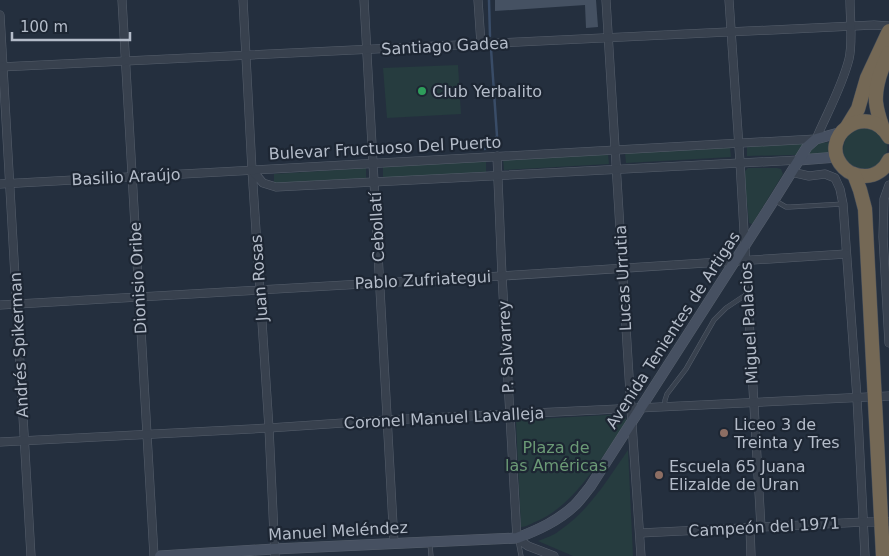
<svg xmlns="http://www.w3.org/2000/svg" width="889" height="556" viewBox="0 0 889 556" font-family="'DejaVu Sans',sans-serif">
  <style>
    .green { fill: #263c3f }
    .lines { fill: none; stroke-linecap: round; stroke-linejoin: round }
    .stream { stroke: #394c67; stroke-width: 2.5 }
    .building { fill: #455162 }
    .lane-casing { stroke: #565f6c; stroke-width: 5 }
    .street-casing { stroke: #565f6c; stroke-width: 9 }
    .secondary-casing { stroke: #565f6c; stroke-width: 11 }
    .highway-casing { stroke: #434c59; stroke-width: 15 }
    .lane { stroke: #38414e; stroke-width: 4 }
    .street { stroke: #38414e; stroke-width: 8 }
    .secondary { stroke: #465061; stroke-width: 10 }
    .highway { stroke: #746855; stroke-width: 14 }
    .leisure-dot { fill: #2e9e5b; stroke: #1d2633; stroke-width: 2 }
    .education-dot { fill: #8d6e63; stroke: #1d2633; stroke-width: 2 }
    .labels { text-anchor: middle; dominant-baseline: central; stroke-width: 4.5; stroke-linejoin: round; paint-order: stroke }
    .street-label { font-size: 16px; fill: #b4bcc9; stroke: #1d2633 }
    .poi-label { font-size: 16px; fill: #b4bcc9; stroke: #1d2633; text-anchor: start }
    .park-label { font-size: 16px; fill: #6b9a76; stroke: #1d2633 }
  </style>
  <rect width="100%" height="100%" fill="#242f3e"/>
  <g class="green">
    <polygon points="458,65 461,114 387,118 383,68"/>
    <path d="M871 127C875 131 883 135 886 140 888 144 888 151 886 155 884 165 872 173 862 171 859 170 857 168 855 167 845 162 840 152 845 141 850 129 859 128 871 127Z"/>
    <polygon points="834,142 834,154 747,156 747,146"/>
    <polygon points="730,147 731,157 626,163 625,153"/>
    <polygon points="608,154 609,164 504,170 503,160"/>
    <polygon points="486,161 486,172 383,178 383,167"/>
    <polygon points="366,168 366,178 274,184 274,174"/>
    <polygon points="748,168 777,168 781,169 783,174 753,223 752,224 749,223 744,172"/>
    <path d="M624 414 627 421C603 455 575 506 535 522 530 524 526 527 521 527L516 422 520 420Z"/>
    <path d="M628 450 633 556H573L538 541C545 538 553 536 559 531 589 511 608 479 628 450Z"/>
  </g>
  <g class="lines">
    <g class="stream">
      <polyline points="489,0 490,36"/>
      <polyline points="485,149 497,136 491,49"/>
    </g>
  </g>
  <polygon class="building" points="495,0 596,0 598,27 586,28 585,5 495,11"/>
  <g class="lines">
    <g class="lane-casing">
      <g id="lane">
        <polyline points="774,200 786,207 790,207 843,204"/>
        <polyline points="664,408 665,400 667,394 686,369 714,320 726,308 747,294"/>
        <polyline points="518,540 521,556"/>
        <polyline points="430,544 431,556"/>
      </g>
    </g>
    <g class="street-casing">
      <g id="street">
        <polyline points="122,0 154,556"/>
        <polyline points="243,0 252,170 269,428 275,556"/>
        <polyline points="364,0 394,543"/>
        <polyline points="478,0 481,44"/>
        <polyline points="606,0 631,409 641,556"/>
        <polyline points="729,0 740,162 761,527"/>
        <polyline points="0,15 31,556"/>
        <polyline points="0,67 874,25 889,26"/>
        <polyline points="497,156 502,276 517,538 528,546 554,556"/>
        <polyline points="252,170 263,183 276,187 799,160"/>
        <polyline points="791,172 809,176 825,174 835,178 840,189 843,204 857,398 865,556"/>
        <path d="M0 184 816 139C827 113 842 87 849 59 853 43 850 17 850 0"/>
        <polyline points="889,185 884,199 883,237 889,343"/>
        <polyline points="0,305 502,276 846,254"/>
        <polyline points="0,442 269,428 387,420 889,396"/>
        <polyline points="750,527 751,556"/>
        <polyline points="640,533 864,522 889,522"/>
      </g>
    </g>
    <g class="secondary-casing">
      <g id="secondary">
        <polyline points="799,160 837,157"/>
        <path d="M160 556 274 549 517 538C538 530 558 521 575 505 580 500 585 493 590 487L774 200 807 147 816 139 842 132"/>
      </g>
    </g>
    <g class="highway-casing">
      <g id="highway">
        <polyline points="847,127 858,109 867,78 889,31"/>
        <path d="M883 129C880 120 877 112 876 102 875 86 882 67 889 53"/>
        <path d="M889 137C867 99 815 138 844 168 850 174 857 176 865 176 876 176 885 169 889 160"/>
        <polyline points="854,174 860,190 865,209 883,556"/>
      </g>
    </g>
    <use href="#lane" class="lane"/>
    <use href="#street" class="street"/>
    <use href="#secondary" class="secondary"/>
    <use href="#highway" class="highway"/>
  </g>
  <circle class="leisure-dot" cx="422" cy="91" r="5"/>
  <g class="education-dot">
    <circle cx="724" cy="433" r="5"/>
    <circle cx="659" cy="475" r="5"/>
  </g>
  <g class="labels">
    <g class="street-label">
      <text transform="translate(445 46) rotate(-3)">Santiago Gadea</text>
      <text transform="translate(385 148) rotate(-3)">Bulevar Fructuoso Del Puerto</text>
      <text transform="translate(126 177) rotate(-3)">Basilio Araújo</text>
      <text transform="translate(377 227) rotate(-93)">Cebollatí</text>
      <text transform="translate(138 278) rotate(-93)">Dionisio Oribe</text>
      <text transform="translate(259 278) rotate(-94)">Juan Rosas</text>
      <text transform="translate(623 278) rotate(-93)">Lucas Urrutia</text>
      <text transform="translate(423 280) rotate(-3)">Pablo Zufriategui</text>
      <text transform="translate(749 323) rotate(-93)">Miguel Palacios</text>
      <text transform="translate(673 330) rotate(-57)">Avenida Tenientes de Artigas</text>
      <text transform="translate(19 345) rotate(-93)">Andrés Spikerman</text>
      <text transform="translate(506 347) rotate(-93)">P. Salvarrey</text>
      <text transform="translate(444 418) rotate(-3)">Coronel Manuel Lavalleja</text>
      <text transform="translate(764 527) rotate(-3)">Campeón del 1971</text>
      <text transform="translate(338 531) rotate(-3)">Manuel Meléndez</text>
    </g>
    <g class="poi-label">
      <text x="432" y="91">Club Yerbalito</text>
      <text x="734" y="424">Liceo 3 de<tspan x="734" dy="18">Treinta y Tres</tspan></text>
      <text x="669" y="466">Escuela 65 Juana<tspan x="669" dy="18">Elizalde de Uran</tspan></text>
    </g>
    <g class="park-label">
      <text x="556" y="447">Plaza de<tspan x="556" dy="18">las Américas</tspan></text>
    </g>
  </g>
  <path d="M12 32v8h118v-8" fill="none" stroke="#b4bcc9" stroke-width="2.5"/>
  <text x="20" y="32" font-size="15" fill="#b4bcc9" stroke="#1d2633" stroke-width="4" paint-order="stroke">100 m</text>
</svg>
